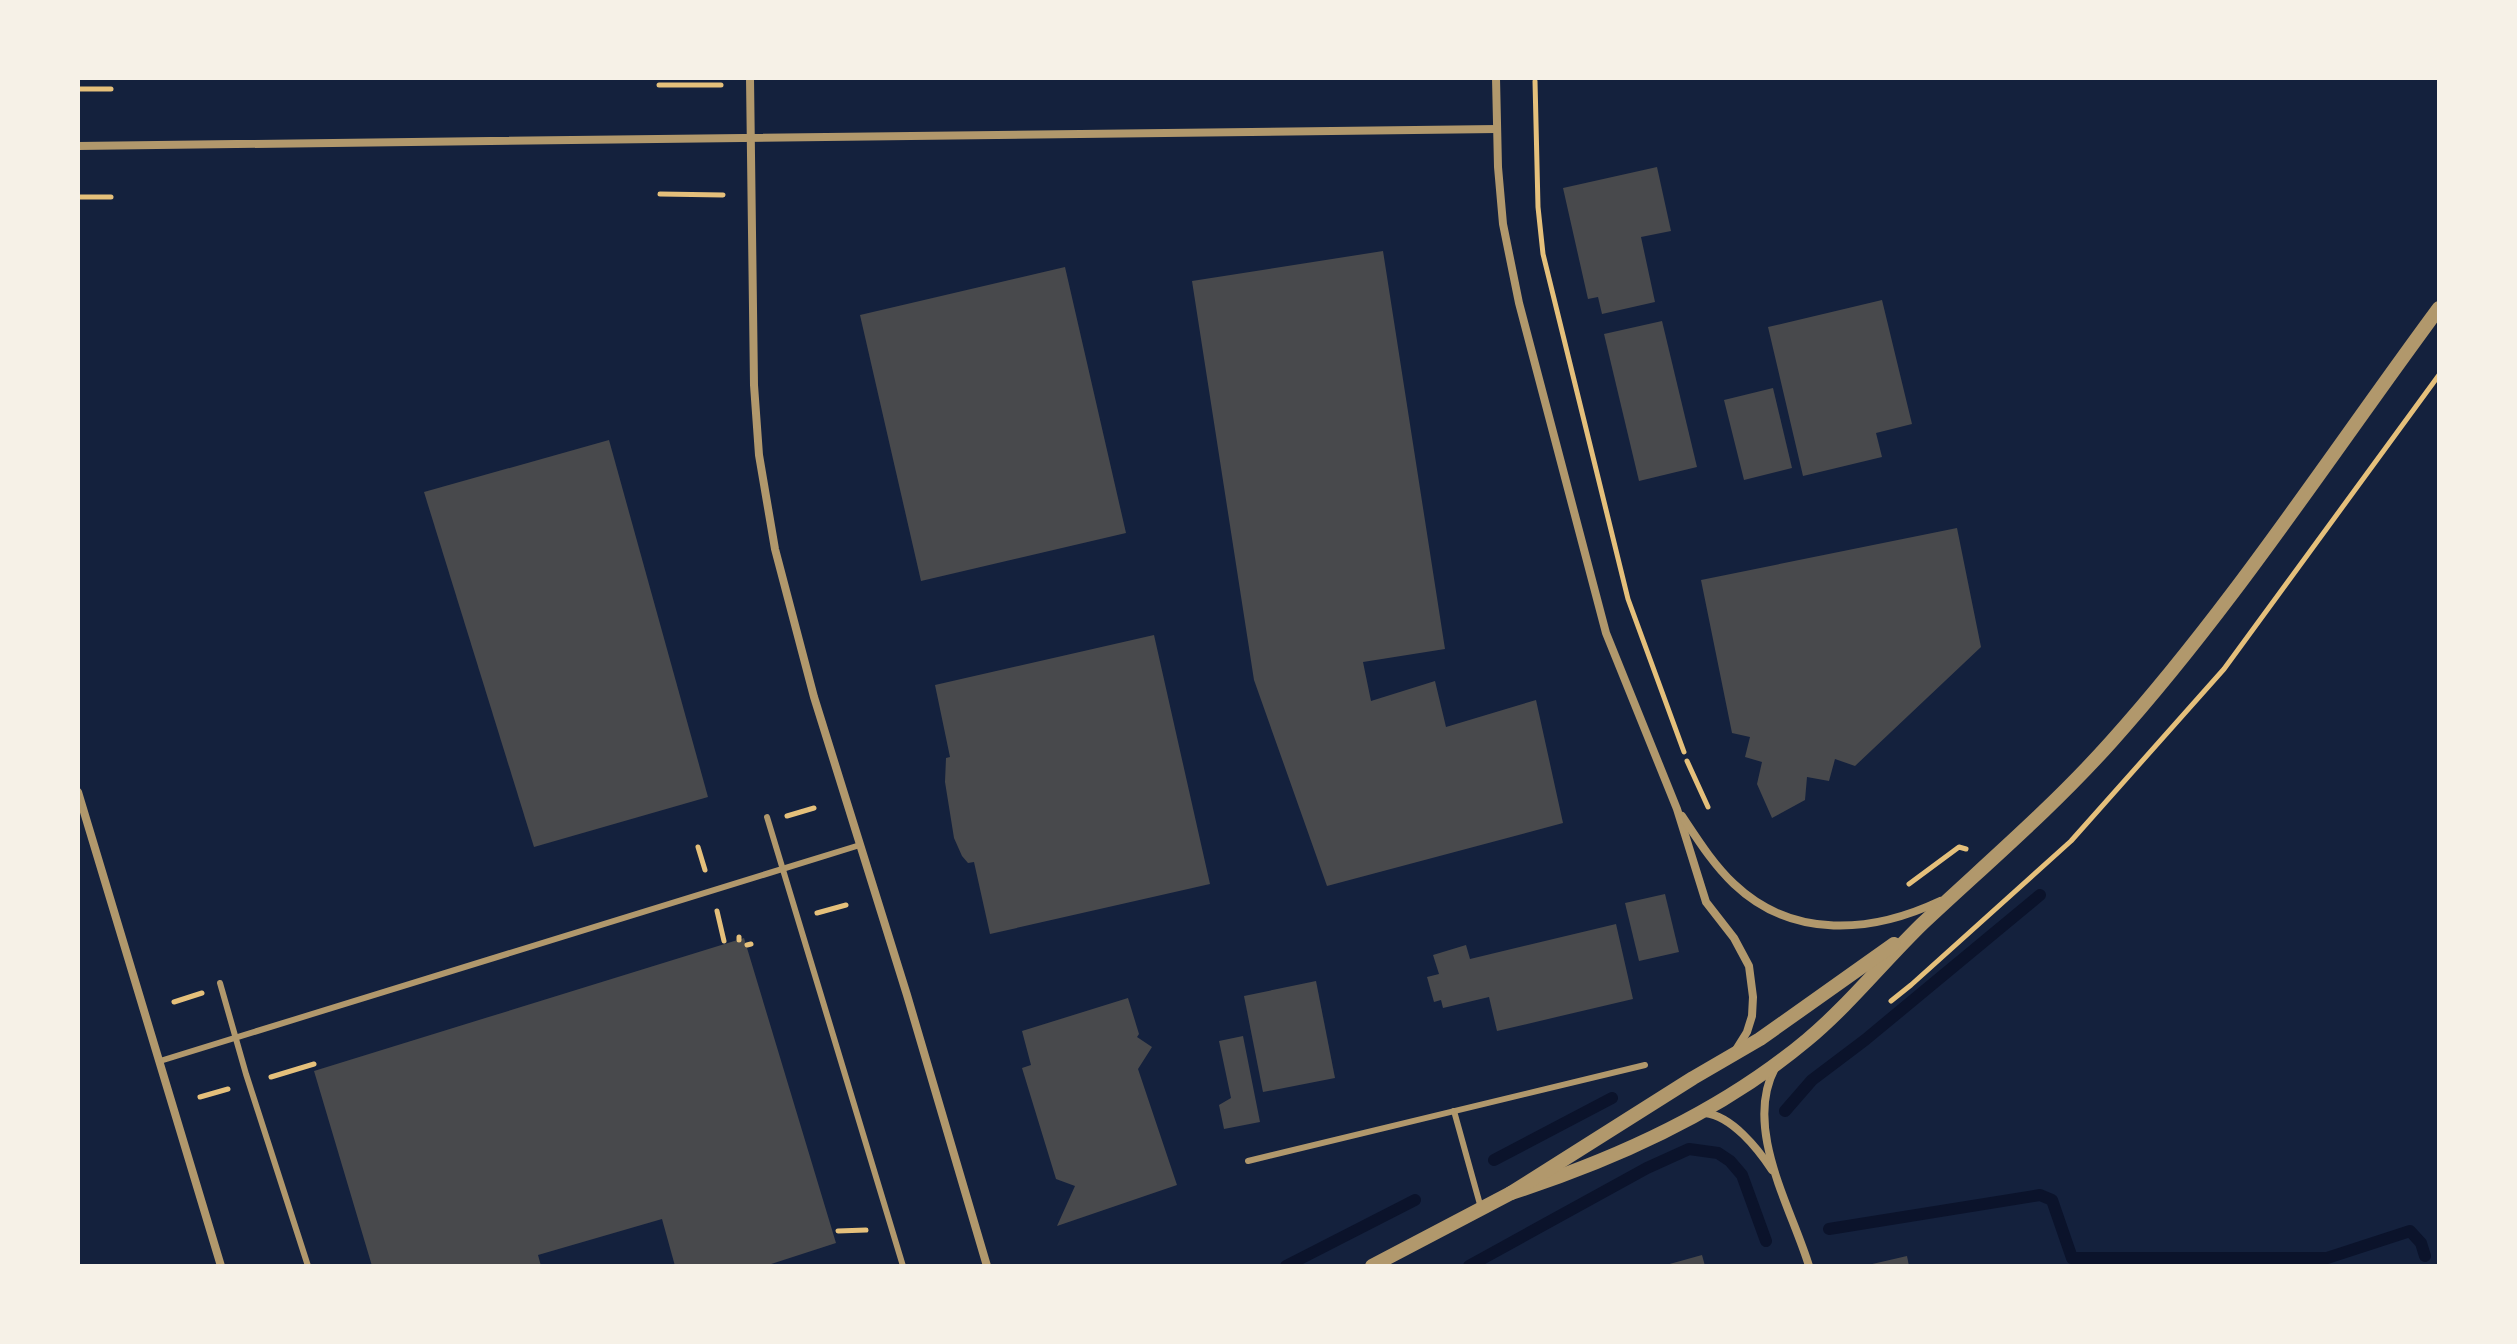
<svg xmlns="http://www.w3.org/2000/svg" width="2517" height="1344" viewBox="0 0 2517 1344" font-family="Commissioner,sans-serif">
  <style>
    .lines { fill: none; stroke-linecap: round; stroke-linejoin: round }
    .stream { stroke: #0b132b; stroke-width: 12 }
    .building { fill: #48494c }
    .path { stroke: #e5c07b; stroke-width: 5 }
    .service { stroke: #b1986c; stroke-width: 6 }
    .minor { stroke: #b1986c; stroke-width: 8 }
    .tertiary { stroke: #b1986c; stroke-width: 14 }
  </style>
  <rect width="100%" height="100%" fill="#14213d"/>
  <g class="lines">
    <g class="stream">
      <polyline points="1785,1111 1812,1080 1865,1040 2040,895"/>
      <polyline points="1494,1160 1612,1098"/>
      <polyline points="1829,1229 2040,1195 2052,1200 2072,1258 2327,1258 2410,1231 2421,1243 2425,1256"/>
      <polyline points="1286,1266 1415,1200"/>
      <polyline points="1469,1266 1647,1168 1689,1149 1718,1153 1730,1161 1742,1175 1766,1241"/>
    </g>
  </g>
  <g class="building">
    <polygon points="1657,167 1671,231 1641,237 1655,302 1602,314 1598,297 1588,299 1563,188"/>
    <polygon points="1383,251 1445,649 1363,662 1371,701 1435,681 1446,727 1536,700 1563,823 1327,886 1254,680 1192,281"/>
    <polygon points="1065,267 1126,533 921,581 860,315"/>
    <polygon points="1882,300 1912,424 1876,433 1882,457 1803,476 1768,327"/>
    <polygon points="1662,321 1697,467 1639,481 1604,334"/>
    <polygon points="1773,388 1792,468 1744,480 1724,400"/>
    <polygon points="609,440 708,797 534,847 424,492"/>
    <polygon points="1957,528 1981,647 1855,766 1835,759 1829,781 1807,777 1805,800 1772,818 1757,784 1762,762 1745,757 1750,737 1732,733 1701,580"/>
    <polygon points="1154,635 1210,884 990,934 974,862 968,863 962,856 954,838 945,782 946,758 950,757 935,685"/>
    <polygon points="1665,894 1679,952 1639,961 1625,903"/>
    <polygon points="1616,924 1633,999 1497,1031 1489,997 1443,1008 1441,1000 1434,1002 1427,977 1439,974 1433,955 1466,945 1470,959"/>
    <polygon points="744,938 836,1243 765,1266 675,1266 662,1219 538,1255 541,1266 372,1266 314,1071"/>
    <polygon points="1316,981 1335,1078 1263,1092 1244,996"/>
    <polygon points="1128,998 1139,1034 1137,1037 1152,1047 1138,1069 1177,1185 1057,1226 1075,1186 1056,1179 1022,1068 1031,1065 1022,1031"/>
    <polygon points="1243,1036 1260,1122 1224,1129 1219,1105 1231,1098 1219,1041"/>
    <polygon points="1702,1255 1705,1266 1667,1266 1666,1265"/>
    <polygon points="1907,1256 1909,1266 1868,1266 1868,1265"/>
  </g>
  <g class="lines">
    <g class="path">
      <polyline points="1535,81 1538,207 1543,254 1628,599 1684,752"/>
      <polyline points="659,85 721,85"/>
      <polyline points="78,89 111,89"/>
      <polyline points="660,194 723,195"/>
      <polyline points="78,197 111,197"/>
      <polyline points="1687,761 1708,807"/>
      <polyline points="787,816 814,808"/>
      <polyline points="698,847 705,870"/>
      <polyline points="1909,884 1959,847 1966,849"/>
      <polyline points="717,911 724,941"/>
      <polyline points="817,913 846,905"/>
      <polyline points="739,937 739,940"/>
      <polyline points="747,945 751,944"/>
      <polyline points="1891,1001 1911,985 2071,841 2224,669 2439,375"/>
      <polyline points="174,1002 202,993"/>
      <polyline points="271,1077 314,1064"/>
      <polyline points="200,1097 228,1089"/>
      <polyline points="838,1231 866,1230"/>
    </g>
    <g class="service">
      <polyline points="767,817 903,1266"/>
      <polyline points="220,983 246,1074 308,1266"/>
      <polyline points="160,1061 860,845"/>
      <polyline points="1454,1111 1481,1208"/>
      <polyline points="1248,1161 1645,1065"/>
    </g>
    <g class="minor">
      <polyline points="750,78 754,385 759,455 775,549 814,697 907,995 987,1266"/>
      <polyline points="1496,78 1498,167 1503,224 1519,303 1606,633 1677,809 1706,902 1734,938 1749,966 1753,997 1752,1016 1747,1032 1737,1048"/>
      <polyline points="78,146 1497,129"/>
      <polyline points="78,792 221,1266"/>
      <path d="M1682 816C1698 840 1713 864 1734 884 1793 940 1872 933 1940 901"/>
      <path d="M1775 1068C1743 1128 1791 1207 1809 1266"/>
      <path d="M1705 1113C1732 1116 1758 1149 1772 1170"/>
    </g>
    <g class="tertiary">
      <path d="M1511 1193C1617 1159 1721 1112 1807 1040 1849 1005 1883 962 1922 924 1986 864 2052 808 2111 742 2232 607 2331 454 2439 308"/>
      <polyline points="1372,1266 1511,1193 1693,1078 1760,1039 1894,944"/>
    </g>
  </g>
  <rect width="2517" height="1344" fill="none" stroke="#f6f1e7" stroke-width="160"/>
</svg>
